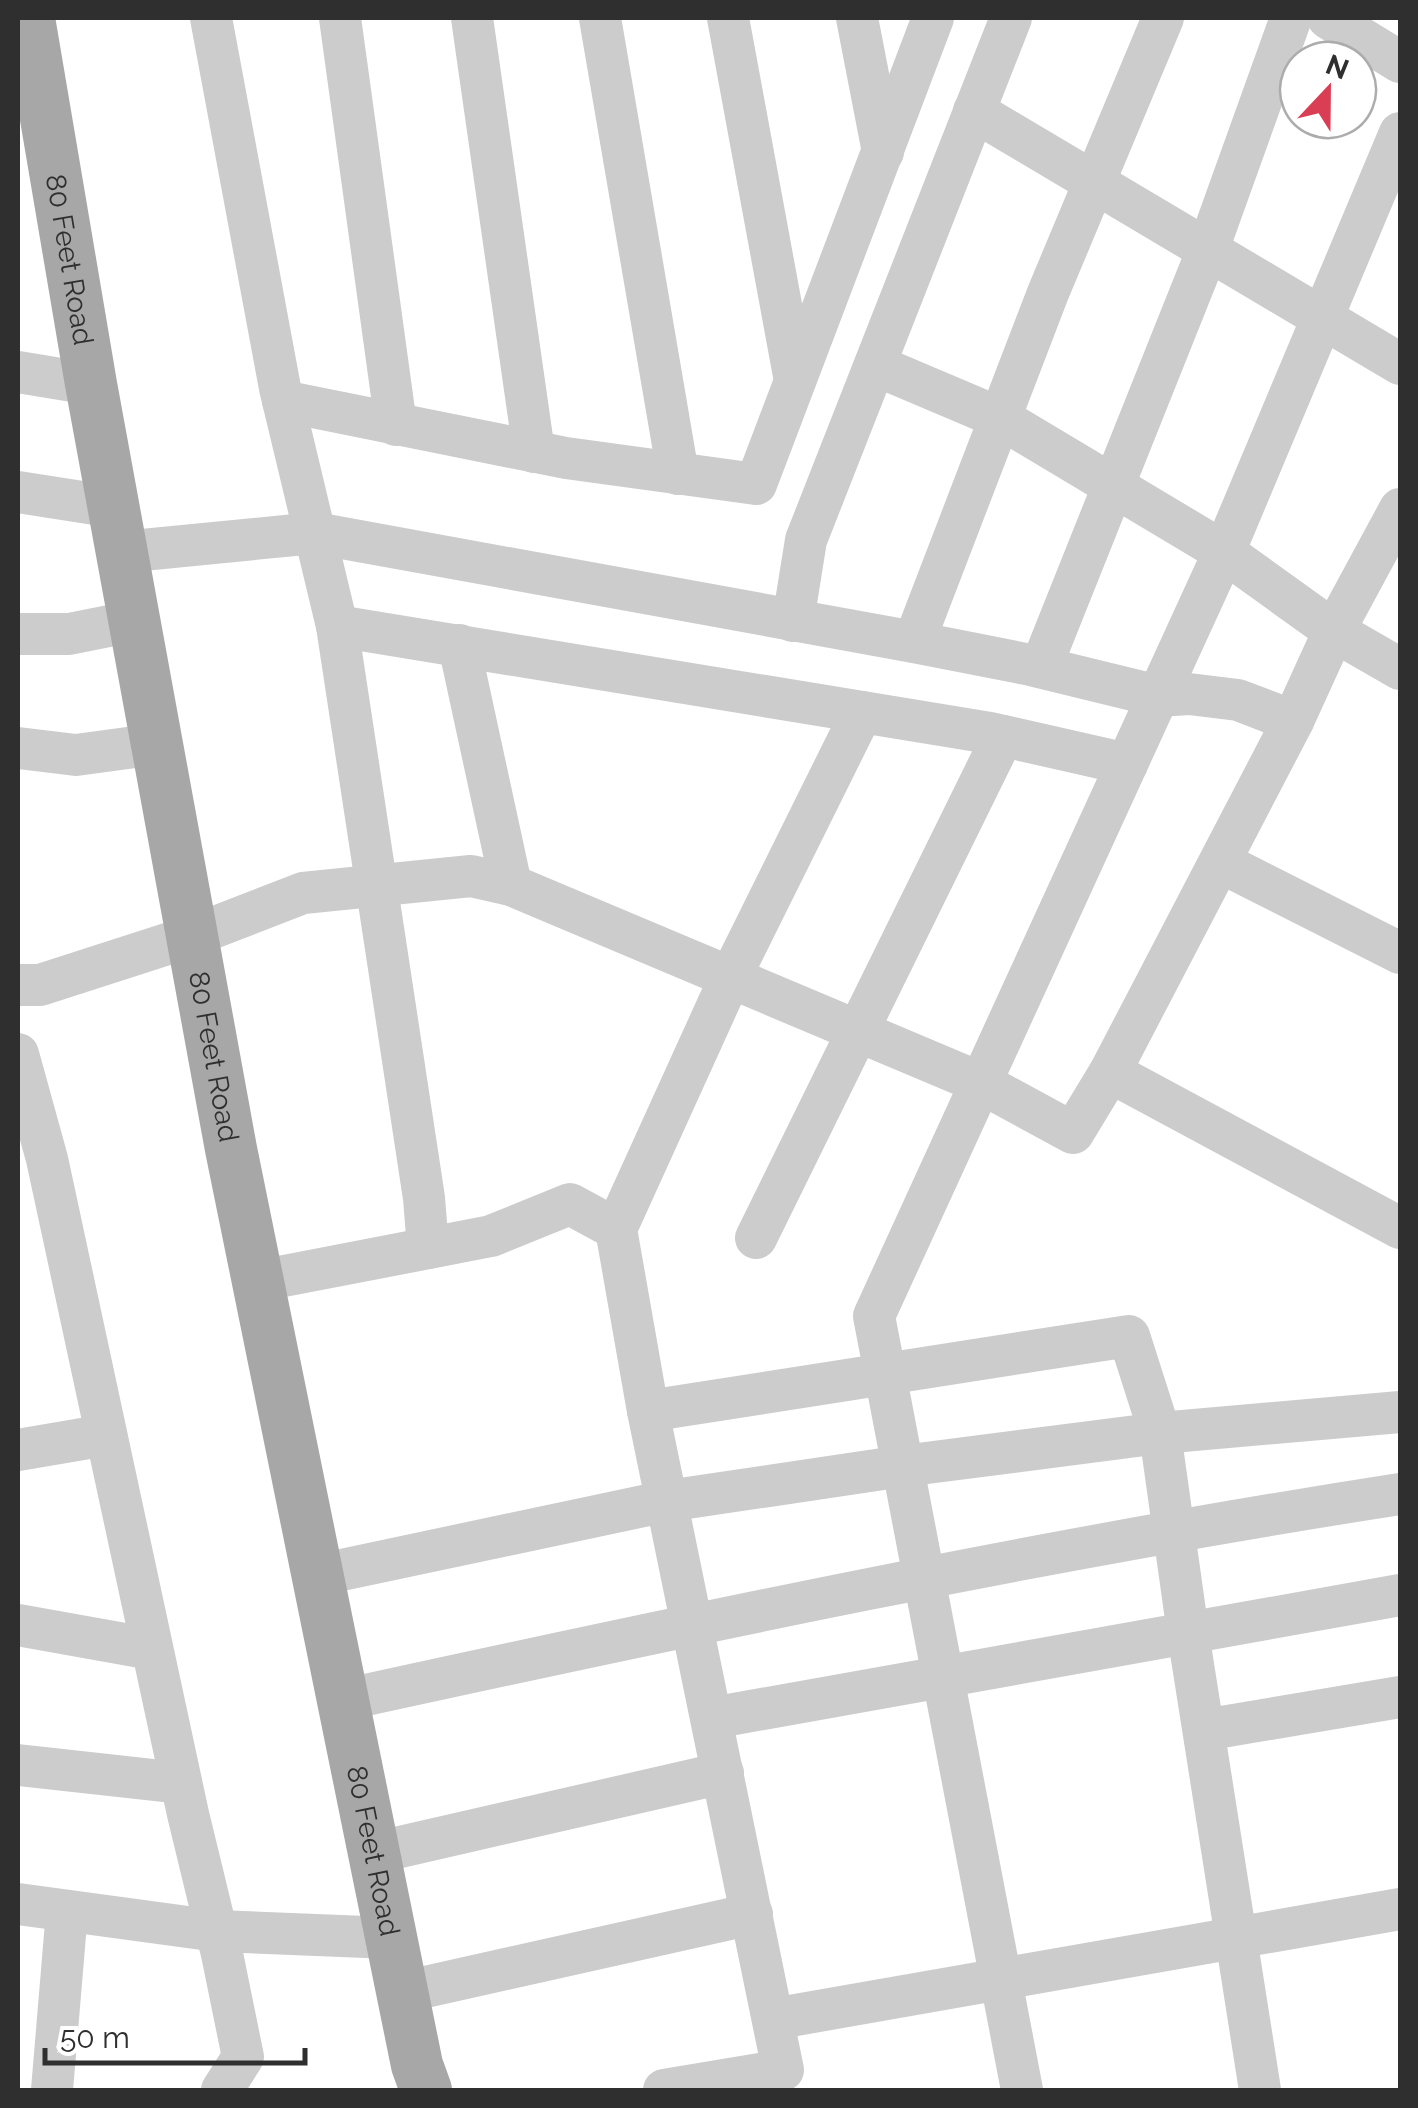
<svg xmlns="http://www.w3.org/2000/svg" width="1418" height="2108" viewBox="0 0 1418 2108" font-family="Raleway,sans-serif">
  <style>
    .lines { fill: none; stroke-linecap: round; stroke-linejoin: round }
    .minor { stroke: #ccc; stroke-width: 42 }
    .major { stroke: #a7a7a7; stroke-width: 52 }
    .labels { text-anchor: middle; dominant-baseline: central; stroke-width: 10; stroke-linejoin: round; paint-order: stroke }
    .street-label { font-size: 28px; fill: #2f2f2f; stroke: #fff }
  </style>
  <rect width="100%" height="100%" fill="#fff"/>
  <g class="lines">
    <g class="minor">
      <polyline points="211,18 280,388 337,626 424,1198 428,1248"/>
      <polyline points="340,18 396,425"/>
      <polyline points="472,18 534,452"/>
      <polyline points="600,18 678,474"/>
      <polyline points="728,18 795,381"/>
      <polyline points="857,18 883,152"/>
      <polyline points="1328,18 1400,62"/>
      <polyline points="974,111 1400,364"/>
      <polyline points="875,365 1000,418 1224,552 1334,631 1400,669"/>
      <polyline points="18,372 91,384"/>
      <polyline points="283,401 566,458 756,484 933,18"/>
      <polyline points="18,492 114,507"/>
      <polyline points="122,552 315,533 914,642 1031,665 1158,696 1189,694 1238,700 1293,721"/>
      <polyline points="793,621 806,540 1011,18"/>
      <polyline points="337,626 990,733 1127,764"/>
      <polyline points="18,634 69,634 134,621"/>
      <polyline points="914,642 1048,293 1163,18"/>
      <polyline points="459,645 511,885"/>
      <polyline points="1041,667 1208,249 1291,18"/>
      <polyline points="18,748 76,755 157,744"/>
      <polyline points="1220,862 1400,953"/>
      <polyline points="18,985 40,985 192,936 303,893 471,876 511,885 981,1083 1073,1133 1110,1072 1400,1228"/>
      <polyline points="18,1054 47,1159 188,1814 222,1954 243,2057 222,2090"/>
      <polyline points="1110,1072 1293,721 1334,631 1400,509"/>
      <polyline points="756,1238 1003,736"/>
      <polyline points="258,1281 491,1236 570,1204 616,1229"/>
      <polyline points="648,1411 1129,1336 1160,1433 1188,1633 1260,2090"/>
      <polyline points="18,1450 106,1435"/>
      <polyline points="318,1575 667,1501 903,1466 1160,1433 1400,1412"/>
      <polyline points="18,1625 152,1649"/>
      <path d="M343 1700C695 1623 1044 1549 1400 1494"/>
      <polyline points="712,1718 1400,1595"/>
      <polyline points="1204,1730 1400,1697"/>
      <polyline points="18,1765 181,1783"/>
      <polyline points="374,1853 723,1773"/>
      <polyline points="18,1904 217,1931 391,1938"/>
      <polyline points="403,1992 752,1914"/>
      <polyline points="773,2019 1400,1909"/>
      <polyline points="52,2090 67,1911"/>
      <polyline points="664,2090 783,2070 648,1411 616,1229 730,978 862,712"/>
      <polyline points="1022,2090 874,1316 1224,552 1400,133"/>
    </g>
    <path class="major" id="s1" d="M29 18 91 384 231 1149 417 2065 426 2090"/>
  </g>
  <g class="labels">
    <g class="street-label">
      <text stroke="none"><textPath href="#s1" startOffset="245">80 Feet Road</textPath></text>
      <text stroke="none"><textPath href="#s1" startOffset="1055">80 Feet Road</textPath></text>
      <text stroke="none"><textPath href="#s1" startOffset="1865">80 Feet Road</textPath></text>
    </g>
  </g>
  <rect width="1418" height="2108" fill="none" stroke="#2f2f2f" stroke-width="40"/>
  <g transform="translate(1328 90) rotate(22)"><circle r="48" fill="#ffffff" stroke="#acacac" stroke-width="2.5"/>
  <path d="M0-8L18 38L0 25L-18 38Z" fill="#d93e54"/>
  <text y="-15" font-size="28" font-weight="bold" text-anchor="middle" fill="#2f2f2f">N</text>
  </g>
  <path d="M45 2048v15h260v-15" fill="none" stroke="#2f2f2f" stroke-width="5"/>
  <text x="60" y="2048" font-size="30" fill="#2f2f2f" stroke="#ffffff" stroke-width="8" paint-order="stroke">50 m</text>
</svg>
